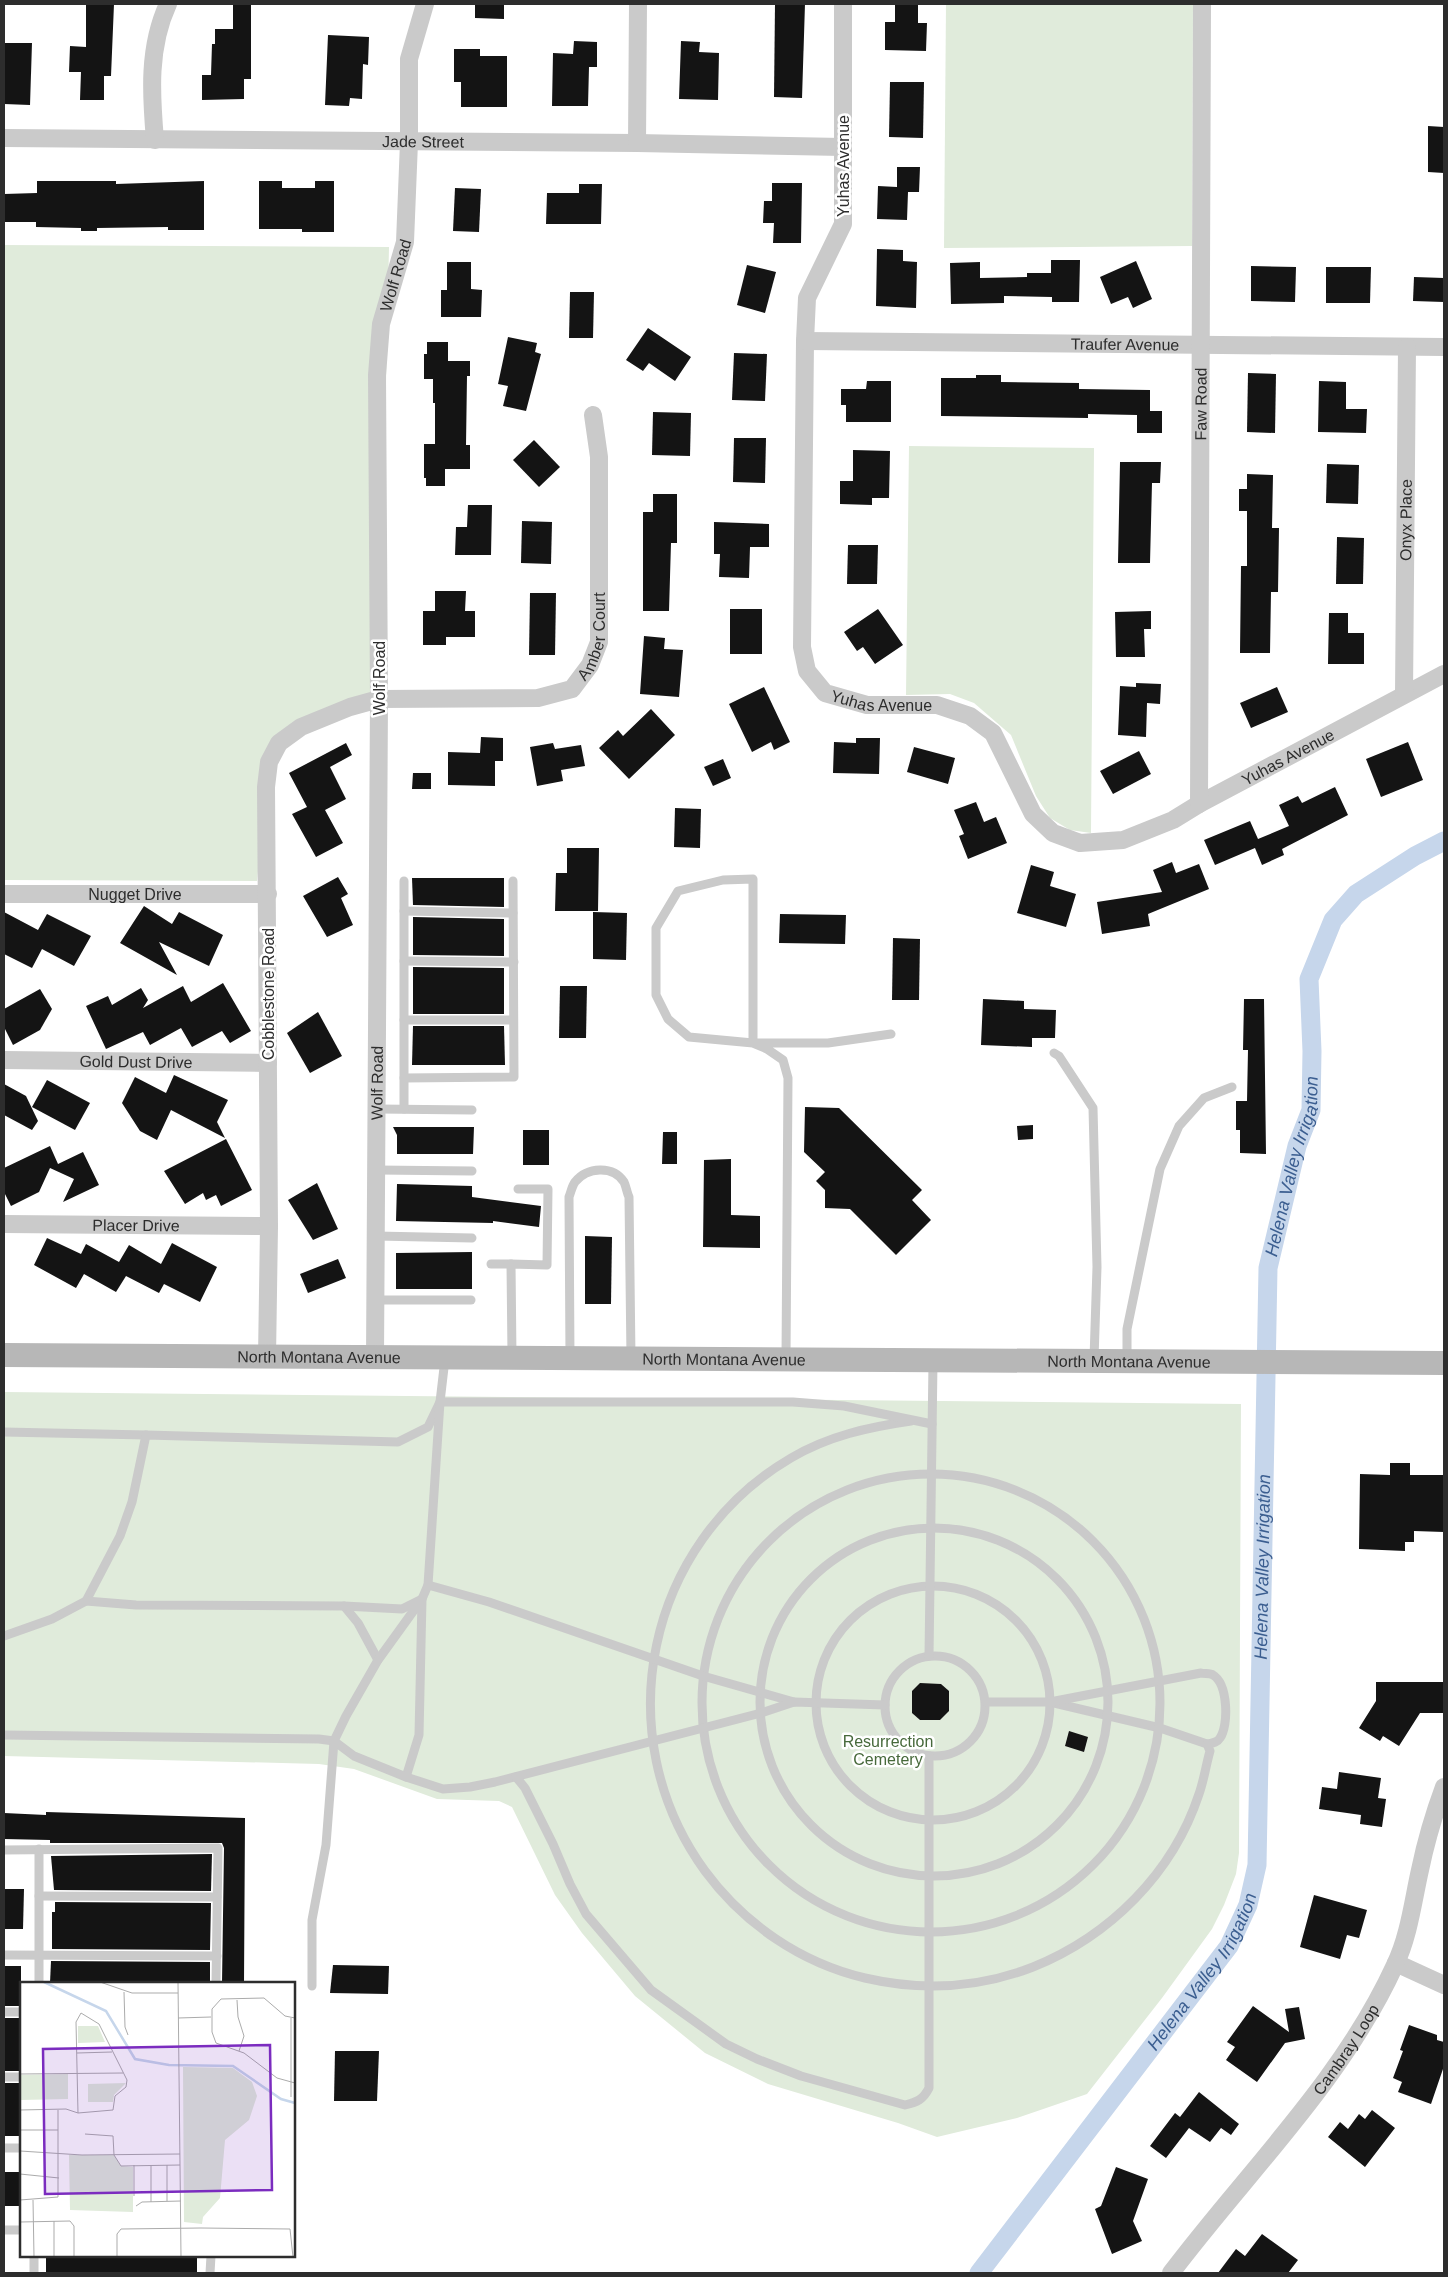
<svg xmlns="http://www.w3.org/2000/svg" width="1448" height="2277" viewBox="0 0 1448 2277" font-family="Arial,sans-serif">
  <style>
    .green { fill: #e0ebdb }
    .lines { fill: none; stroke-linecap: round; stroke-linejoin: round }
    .canal { stroke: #c6d6eb; stroke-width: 19 }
    .building { fill: #141414 }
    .service { stroke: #cacaca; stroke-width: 9 }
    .minor { stroke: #cacaca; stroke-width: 18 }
    .secondary { stroke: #b7b7b7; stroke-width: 24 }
    .labels { text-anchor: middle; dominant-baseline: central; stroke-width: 5; stroke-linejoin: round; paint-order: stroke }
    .street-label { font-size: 16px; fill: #2d2d2d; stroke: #fff }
    .park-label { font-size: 16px; fill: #47693b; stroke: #fff }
    .water-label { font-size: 18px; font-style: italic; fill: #3b5e90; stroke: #fff }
    .inset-river { fill: none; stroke: #c6d6eb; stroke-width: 2.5 }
    .inset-road { fill: none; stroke: #ababab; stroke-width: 1 }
    .view { fill: #7b2cbf; fill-opacity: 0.15; stroke: #7b2cbf; stroke-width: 2.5 }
    .inset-edge { fill: none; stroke: #2d2d2d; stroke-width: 2.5 }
  </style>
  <rect width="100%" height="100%" fill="#fff"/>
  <g class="green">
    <polygon points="946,4 1193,4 1192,246 944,248"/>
    <polygon points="4,245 389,247 379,699 301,727 269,762 257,881 4,880"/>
    <polygon points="909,446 1094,448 1091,833 1070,830 1050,818 1036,796 1011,735 974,703 950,694 906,695"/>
    <polygon points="4,1392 1241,1404 1239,1853 1236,1874 1224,1905 1212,1929 1162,1998 1087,2094 1017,2118 937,2137 898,2123 768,2084 705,2053 635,1996 582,1933 555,1895 512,1807 499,1801 437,1799 354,1769 319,1764 4,1756"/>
  </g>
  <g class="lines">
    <path class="canal" id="s1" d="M979 2273 1229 1946 1248 1905 1257 1865 1268 1268 1297 1146 1311 1110 1312 1051 1309 979 1333 920 1356 894 1415 856 1444 841"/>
  </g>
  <g class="building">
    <polygon points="86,4 114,4 111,76 104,76 104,100 80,100 81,72 69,72 70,46 86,47"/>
    <polygon points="233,4 251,4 251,79 244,79 244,99 202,100 202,75 211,75 212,44 215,44 215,29 233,29"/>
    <polygon points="475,4 504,4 504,19 475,18"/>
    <polygon points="775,4 805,4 802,98 774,97"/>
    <polygon points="895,4 918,4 918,23 927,23 926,51 885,50 885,22 895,22"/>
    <polygon points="328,35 369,37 368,65 363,64 362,99 350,98 349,106 325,105"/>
    <polygon points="574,41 597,42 597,67 589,67 588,106 552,106 553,53 573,54"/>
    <polygon points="681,41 700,42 699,52 719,53 718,100 679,99"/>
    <polygon points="4,43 32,43 30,105 4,104"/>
    <polygon points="454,49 480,49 480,56 507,56 507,107 461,107 461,82 454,82"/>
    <polygon points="890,82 924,82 923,138 889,137"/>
    <polygon points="1428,126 1444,127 1444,173 1428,172"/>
    <polygon points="897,167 920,167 919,192 908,192 907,220 877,219 878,186 897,187"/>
    <polygon points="37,181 116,181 116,184 204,181 204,230 168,230 168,227 97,228 97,231 81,231 81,228 36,227 36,222 4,222 4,194 37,193"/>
    <polygon points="259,181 282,181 282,188 315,188 315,181 334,181 334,232 302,232 302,229 259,229"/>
    <polygon points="772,183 802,183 801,243 773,243 774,223 763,223 764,201 772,201"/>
    <polygon points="579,184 602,184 601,224 546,224 547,193 579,193"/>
    <polygon points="455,188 481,189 479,232 453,231"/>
    <polygon points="877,249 903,250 903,261 917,262 916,308 876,306"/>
    <polygon points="1051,260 1080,260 1079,302 1052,302 1052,297 1004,296 1004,303 951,304 950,263 980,262 980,278 1027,277 1027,273 1051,273"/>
    <polygon points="1136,261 1152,299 1133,308 1128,297 1111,304 1100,277"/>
    <polygon points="447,262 471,262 471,289 482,290 481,317 441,317 441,290 447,290"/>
    <polygon points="747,265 776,272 765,313 737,305"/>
    <polygon points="1251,266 1296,267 1295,302 1251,301"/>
    <polygon points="1326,267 1371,267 1370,303 1326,303"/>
    <polygon points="1414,277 1444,278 1444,302 1413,301"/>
    <polygon points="570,292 594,292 593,338 569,338"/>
    <polygon points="648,328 691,357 675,381 649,363 643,371 626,360"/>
    <polygon points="508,337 537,343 535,352 541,354 526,411 503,406 508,386 498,384"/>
    <polygon points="427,342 448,342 448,361 470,361 470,376 467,376 466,445 470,445 470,469 445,469 445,486 426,486 426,478 424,478 424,444 435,444 435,403 433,403 433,379 424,379 424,354 427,354"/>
    <polygon points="734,353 767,354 765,401 732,400"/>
    <polygon points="1248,373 1276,374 1275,433 1247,432"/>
    <polygon points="976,375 1001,375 1001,382 1079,383 1079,389 1150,390 1150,411 1162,411 1162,433 1137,433 1137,415 1088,414 1088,418 941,416 941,378 976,378"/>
    <polygon points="867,381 891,381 891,422 846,422 846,405 841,405 841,389 866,389"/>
    <polygon points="1319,381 1346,382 1346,409 1367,409 1366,433 1318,432"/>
    <polygon points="653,412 691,413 690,456 652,455"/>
    <polygon points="734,438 766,438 765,483 733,482"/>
    <polygon points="534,440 560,467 539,487 513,460"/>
    <polygon points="853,450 890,451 889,498 872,498 872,505 840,504 840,481 853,481"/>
    <polygon points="1120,462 1161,462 1160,483 1152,483 1150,563 1118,563"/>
    <polygon points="1327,464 1359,465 1358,504 1326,503"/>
    <polygon points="1247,474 1273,475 1272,528 1279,528 1278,592 1271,592 1270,653 1240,653 1241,566 1247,566 1247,511 1239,511 1239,489 1247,489"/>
    <polygon points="653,494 677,494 677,543 671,543 669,611 643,611 643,512 653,512"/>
    <polygon points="468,505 492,505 491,555 455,555 456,527 467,527"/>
    <polygon points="522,521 552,522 551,564 521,563"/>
    <polygon points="714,522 769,524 769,547 750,547 749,578 719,577 720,554 714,554"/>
    <polygon points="1337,537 1364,538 1363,584 1336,584"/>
    <polygon points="848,545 878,545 877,584 847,584"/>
    <polygon points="435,591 466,591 465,611 475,611 475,637 446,637 446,645 423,645 423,611 435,611"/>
    <polygon points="530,593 556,593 555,655 529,655"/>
    <rect x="730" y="609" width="32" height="45"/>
    <polygon points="878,609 903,645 875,664 863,647 857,651 844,632"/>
    <polygon points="1151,611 1151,629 1144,629 1145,657 1116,657 1115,612"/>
    <polygon points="1329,613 1348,613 1348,633 1364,633 1364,664 1328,664"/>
    <polygon points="644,636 665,638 664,649 683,650 679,697 640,694"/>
    <polygon points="1136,683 1161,684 1160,704 1147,703 1146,737 1118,735 1120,686 1136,687"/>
    <polygon points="764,687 790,742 774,750 771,742 752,752 729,704"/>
    <polygon points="1277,687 1288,712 1251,728 1240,703"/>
    <polygon points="651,709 675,735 629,779 599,748 618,730 623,736"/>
    <polygon points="481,737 503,738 503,761 495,761 495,786 448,785 448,752 480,753"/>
    <polygon points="856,738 880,738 879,774 833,773 834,742 856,743"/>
    <polygon points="1408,742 1423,780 1381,797 1366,759"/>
    <polygon points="346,743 352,755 330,767 346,799 325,810 343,843 316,857 292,814 307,807 289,773"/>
    <polygon points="553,743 555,749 581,745 585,766 561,770 563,781 537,786 530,747"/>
    <polygon points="914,747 955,758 948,784 907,772"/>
    <polygon points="1139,751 1151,774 1113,794 1100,771"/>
    <polygon points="723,759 731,778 713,786 704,767"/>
    <polygon points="413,773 431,773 431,789 412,789"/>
    <polygon points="1335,787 1348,815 1282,849 1284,855 1262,865 1255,848 1215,865 1204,840 1250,821 1258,839 1289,826 1279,805 1298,796 1302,803"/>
    <polygon points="976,802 984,822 996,817 1007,843 968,859 959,836 964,834 954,810"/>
    <polygon points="675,808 701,809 700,848 674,847"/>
    <polygon points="567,848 599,848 598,911 555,911 556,873 567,873"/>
    <polygon points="1172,862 1176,873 1199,864 1209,889 1148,914 1150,926 1102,934 1097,902 1162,892 1153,870"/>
    <polygon points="1031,865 1054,872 1050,886 1076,894 1066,927 1017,913"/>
    <polygon points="338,877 348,894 341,898 353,925 327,937 303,896"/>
    <polygon points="412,878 504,878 504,907 413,905"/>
    <polygon points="144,906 172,924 179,912 223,935 209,966 159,942 177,975 120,943"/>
    <polygon points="4,912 38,930 47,914 91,936 74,966 42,949 32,968 4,954"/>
    <polygon points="593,912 627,913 626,960 593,959"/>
    <polygon points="780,914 846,915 845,944 779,943"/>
    <polygon points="413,917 504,919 504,956 413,955"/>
    <polygon points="893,938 920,939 919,1000 892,1000"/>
    <polygon points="413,967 504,968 504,1014 413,1014"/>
    <polygon points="223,983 251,1031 230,1043 222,1031 192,1047 181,1028 150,1045 143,1032 106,1049 86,1006 108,996 112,1005 141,988 148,1000 143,1008 183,986 191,1002"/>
    <polygon points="560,986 587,986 586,1038 559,1038"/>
    <polygon points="40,989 52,1009 40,1030 13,1045 4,1027 4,1009"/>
    <polygon points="983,999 1024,1001 1024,1009 1056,1010 1055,1038 1032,1038 1032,1047 981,1045"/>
    <polygon points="1244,999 1264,999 1266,1154 1240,1153 1240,1130 1236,1130 1236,1101 1247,1101 1248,1050 1243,1050"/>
    <polygon points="318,1012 342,1056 310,1073 287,1033"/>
    <polygon points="413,1026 504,1026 505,1065 412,1065"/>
    <polygon points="174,1075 228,1100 217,1122 225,1138 171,1110 157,1140 140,1131 122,1103 135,1077 166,1093"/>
    <polygon points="47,1080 90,1103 75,1130 32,1107"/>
    <polygon points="4,1084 26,1096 38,1121 32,1130 4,1115"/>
    <polygon points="805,1107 839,1108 922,1190 912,1200 931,1220 896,1255 850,1209 825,1208 825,1190 816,1181 825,1172 804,1152"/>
    <polygon points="1033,1125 1033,1139 1018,1140 1017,1126"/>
    <polygon points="393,1127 474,1127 473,1154 397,1154 397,1135"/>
    <rect x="523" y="1130" width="26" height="35"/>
    <polygon points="663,1132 677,1132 677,1164 662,1164"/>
    <polygon points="226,1139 252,1190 221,1206 216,1195 206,1200 203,1193 185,1204 164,1171"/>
    <polygon points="50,1146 58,1164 83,1152 99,1185 63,1202 74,1179 50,1168 39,1192 11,1206 4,1192 4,1168"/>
    <polygon points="731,1159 731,1215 760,1216 760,1248 703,1247 704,1160"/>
    <polygon points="317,1183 338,1229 313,1240 288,1200"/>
    <polygon points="397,1184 472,1186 472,1197 541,1206 539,1227 493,1221 493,1223 396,1221"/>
    <polygon points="585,1236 612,1237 611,1304 585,1304"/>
    <polygon points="47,1238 81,1254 86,1244 119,1262 129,1245 161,1264 172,1243 217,1267 200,1302 164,1284 159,1293 126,1276 116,1292 84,1274 76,1288 34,1265"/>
    <polygon points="472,1252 472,1289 396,1289 396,1253"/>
    <polygon points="338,1259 346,1278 308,1293 300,1274"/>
    <polygon points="1390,1463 1410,1463 1410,1475 1444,1475 1444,1532 1414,1531 1414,1542 1405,1542 1405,1551 1359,1549 1360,1474 1390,1475"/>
    <polygon points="1376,1682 1444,1682 1444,1713 1420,1713 1399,1746 1383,1736 1380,1741 1359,1728 1376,1701"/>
    <polygon points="920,1683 941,1684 949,1691 949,1711 940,1720 920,1720 912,1713 912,1691"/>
    <polygon points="1069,1731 1088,1737 1084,1752 1065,1746"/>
    <polygon points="1339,1772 1381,1778 1378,1798 1386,1799 1382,1827 1360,1824 1361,1815 1319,1809 1322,1787 1337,1789"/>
    <polygon points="46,1812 245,1818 244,1983 222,1983 224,1848 222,1843 50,1843 50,1840 4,1839 4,1813 46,1815"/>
    <polygon points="212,1854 211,1891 54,1890 51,1856"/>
    <polygon points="4,1889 24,1889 23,1929 4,1929"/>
    <polygon points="1314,1895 1367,1910 1359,1938 1347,1935 1340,1959 1300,1947"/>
    <polygon points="55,1902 211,1903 210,1950 52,1949 52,1912 55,1912"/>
    <polygon points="51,1961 210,1962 210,1983 50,1983"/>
    <polygon points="333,1965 389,1966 388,1994 330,1993"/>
    <polygon points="4,1966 21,1966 21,2004 20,2006 4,2006"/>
    <polygon points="1253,2006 1289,2032 1285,2009 1299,2007 1305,2039 1285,2043 1257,2082 1226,2060 1235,2047 1227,2042"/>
    <polygon points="4,2018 20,2018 21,2071 4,2071"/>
    <polygon points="1409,2025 1437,2035 1437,2040 1444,2042 1444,2066 1431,2104 1398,2092 1402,2082 1393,2078 1403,2051 1400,2050"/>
    <polygon points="335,2051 379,2051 377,2101 334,2101"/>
    <rect x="4" y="2083" width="16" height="53"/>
    <polygon points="1199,2092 1239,2124 1231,2135 1221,2128 1210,2142 1189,2128 1166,2158 1150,2146 1175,2113 1180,2117"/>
    <polygon points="1372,2110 1395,2128 1365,2167 1328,2137 1340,2122 1348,2129 1359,2114 1365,2119"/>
    <polygon points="1116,2167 1148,2179 1133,2221 1142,2241 1112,2254 1095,2209 1101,2206"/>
    <rect x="4" y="2172" width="15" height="34"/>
    <polygon points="1262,2234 1298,2260 1288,2273 1218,2273 1236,2249 1245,2256"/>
    <rect x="46" y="2256" width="151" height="17"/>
  </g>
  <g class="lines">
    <g class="service">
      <polyline points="404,911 513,913"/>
      <polyline points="404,961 514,962"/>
      <polyline points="404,1020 513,1020"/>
      <polyline points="1054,1053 1059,1056 1093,1108 1097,1267 1094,1359"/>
      <polyline points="404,1078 514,1077 513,881"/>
      <polyline points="378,1109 472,1110"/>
      <polyline points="404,1109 404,881"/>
      <polyline points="377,1170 472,1171"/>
      <polyline points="376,1236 472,1238"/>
      <polyline points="491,1264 511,1264"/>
      <polyline points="375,1300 471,1300"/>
      <polyline points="512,1356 511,1264 547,1265 548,1189 518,1189"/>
      <polyline points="786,1357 788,1078 783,1060 767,1049 753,1043 689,1037 668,1019 656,995 656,928 678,891 723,880 753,879 753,1043 828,1043 891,1034"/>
      <path d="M570 1358 569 1197C571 1192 572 1186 575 1182 587 1167 613 1165 624 1182 626 1186 627 1193 629 1197L631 1357"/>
      <polyline points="1127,1359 1127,1329 1160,1169 1179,1126 1204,1098 1232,1087"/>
      <path d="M911 1421C869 1427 828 1436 791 1458 646 1543 606 1735 705 1871 744 1924 801 1963 865 1978 921 1991 979 1988 1033 1967 1110 1936 1173 1873 1199 1794 1204 1780 1206 1765 1210 1751L1207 1744 1160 1728 1050 1702"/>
      <polyline points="4,1432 146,1435"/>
      <circle cx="931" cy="1703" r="229"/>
      <circle cx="934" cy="1702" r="174"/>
      <polyline points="428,1585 489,1602 703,1676 794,1702"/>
      <circle cx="933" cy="1703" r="117"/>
      <polyline points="86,1601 120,1536 132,1502 146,1435 398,1442 428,1427 440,1402 793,1402 844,1406 932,1424"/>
      <polyline points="344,1606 358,1623 378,1660"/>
      <polyline points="4,1636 52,1619 86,1601 136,1605 344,1606 402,1609 422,1599 419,1735 406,1777"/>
      <circle cx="935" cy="1706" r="50"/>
      <polyline points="929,1656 933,1362"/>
      <path d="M986 1702H1050L1201 1673C1205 1674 1210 1673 1213 1675 1228 1684 1229 1725 1220 1738 1217 1743 1212 1743 1207 1744"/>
      <polyline points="4,1735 319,1739 334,1741 354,1756 406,1777 443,1789 470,1787 495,1782 761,1713 794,1702 885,1705"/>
      <path d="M516 1777 525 1788 553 1844 570 1884 586 1914 651 1990 726 2044 757 2059 801 2076 905 2105C917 2102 923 2100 929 2088V1756"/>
      <polyline points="4,1850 218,1848 216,1983"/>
      <polyline points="39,1896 217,1897"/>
      <polyline points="4,1955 217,1956"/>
      <polyline points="39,1983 39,1849"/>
      <polyline points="312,1986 312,1920 326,1845 334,1741 346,1716 378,1660 422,1599 428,1585 440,1402 445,1359"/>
      <polyline points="4,2012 21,2012"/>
      <polyline points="4,2077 21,2077"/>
      <polyline points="4,2148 21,2148"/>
      <polyline points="4,2230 21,2230"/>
      <polyline points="34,2273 34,2256"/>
      <polyline points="210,2273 211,2256"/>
    </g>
    <g class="minor">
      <path id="s2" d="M843 4V224L807 298 805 341 802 647 807 671 825 693 867 705H937L970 716 993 733 1033 814 1053 833 1080 843 1123 840 1173 820 1199 804 1444 674"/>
      <path id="s3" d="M4 138 637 143 843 147"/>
      <path d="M155 140C151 94 148 47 168 4"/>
      <polyline points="637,143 638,4"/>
      <path id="s4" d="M805 341 1444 347"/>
      <path id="s5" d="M1404 694 1407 347"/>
      <path id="s6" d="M1199 804 1202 4"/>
      <path id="s7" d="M4 894H268"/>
      <path id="s8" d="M4 1060 268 1063"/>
      <path id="s9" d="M4 1224 269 1226"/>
      <path id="s10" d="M267 1358 269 1226 266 787 269 762 279 743 301 727 350 707 379 699 538 698 572 689 590 665 599 642V457L593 415"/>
      <path id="s11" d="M375 1358 379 699 377 375 381 324 405 242 409 142V59L425 4"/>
      <polyline points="1396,1963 1444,1985"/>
      <path id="s12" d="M1171 2273C1247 2172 1342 2081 1395 1965 1409 1936 1413 1901 1420 1870 1426 1841 1434 1814 1444 1787"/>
    </g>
    <path class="secondary" id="s13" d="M4 1355 1444 1363"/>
  </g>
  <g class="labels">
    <g class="street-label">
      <text stroke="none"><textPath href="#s3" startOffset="419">Jade Street</textPath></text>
      <text transform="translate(843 166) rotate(-90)">Yuhas Avenue</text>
      <text stroke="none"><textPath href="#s11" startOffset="1085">Wolf Road</textPath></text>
      <text stroke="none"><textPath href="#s4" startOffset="320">Traufer Avenue</textPath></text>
      <text stroke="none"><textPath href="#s6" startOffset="400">Faw Road</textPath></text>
      <text stroke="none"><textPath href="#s5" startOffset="174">Onyx Place</textPath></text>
      <text stroke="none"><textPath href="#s10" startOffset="981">Amber Court</textPath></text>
      <text transform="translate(379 678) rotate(-90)">Wolf Road</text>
      <text stroke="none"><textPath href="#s2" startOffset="762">Yuhas Avenue</textPath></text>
      <text stroke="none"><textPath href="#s2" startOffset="1256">Yuhas Avenue</textPath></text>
      <text stroke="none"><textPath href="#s7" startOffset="131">Nugget Drive</textPath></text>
      <text transform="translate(268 994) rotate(-90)">Cobblestone Road</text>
      <text stroke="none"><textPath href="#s8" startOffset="132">Gold Dust Drive</textPath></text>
      <text stroke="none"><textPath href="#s11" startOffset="275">Wolf Road</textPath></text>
      <text stroke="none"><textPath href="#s9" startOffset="132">Placer Drive</textPath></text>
      <text stroke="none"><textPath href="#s13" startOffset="315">North Montana Avenue</textPath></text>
      <text stroke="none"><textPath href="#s13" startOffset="720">North Montana Avenue</textPath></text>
      <text stroke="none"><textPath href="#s13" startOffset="1125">North Montana Avenue</textPath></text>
      <text stroke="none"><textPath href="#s12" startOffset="284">Cambray Loop</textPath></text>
    </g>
    <g class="park-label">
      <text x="888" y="1741">Resurrection<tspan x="888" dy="18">Cemetery</tspan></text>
    </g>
    <g class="water-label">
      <text stroke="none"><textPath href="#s1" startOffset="1200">Helena Valley Irrigation</textPath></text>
      <text stroke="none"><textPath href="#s1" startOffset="796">Helena Valley Irrigation</textPath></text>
      <text stroke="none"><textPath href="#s1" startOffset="376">Helena Valley Irrigation</textPath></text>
    </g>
  </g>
  <g transform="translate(20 1982)">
    <rect width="275" height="275" fill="#fff"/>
    <path d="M58 44H78L85 60 58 61ZM163 85 213 86 232 100 237 114 229 138 205 158 200 216 183 235 182 242 164 240ZM48 92V117L0 118V93ZM106 101 94 113 93 120H68V102ZM49 173H94L101 184 113 185V230L50 228Z" fill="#e0ebdb"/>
    <path class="inset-river" d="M24 0 86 29 115 77 149 83 213 84 261 117 275 121"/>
    <path class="inset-road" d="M80 0 112 11H158M158 0 161 275M104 10 105 45 108 53M217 18 218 35 224 54 219 69M158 36 191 35M271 36V115M275 36 265 34 244 16 201 17 192 27V50L196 61 224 71 257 96 275 101M57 71 92 70M0 92 103 91M0 128 46 127 58 131 93 128 95 114 106 105 107 98 79 42 61 31 56 40 58 131M0 148H38M65 152 93 154 94 173 101 184 160 183M0 169 62 173 160 172M114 183V214M131 183V220M147 183V219M0 192 39 196M0 218 38 215V128M13 218 14 275M116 224 122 220 161 219M34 239V275M0 240 50 239 54 244V275M97 275V252L101 247 181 246 270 247 273 275"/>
    <path class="view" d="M250 63 252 208 25 212 23 67Z"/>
    <rect width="275" height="275" class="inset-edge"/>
  </g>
  <rect width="1448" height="2277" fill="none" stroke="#2d2d2d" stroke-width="10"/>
</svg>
